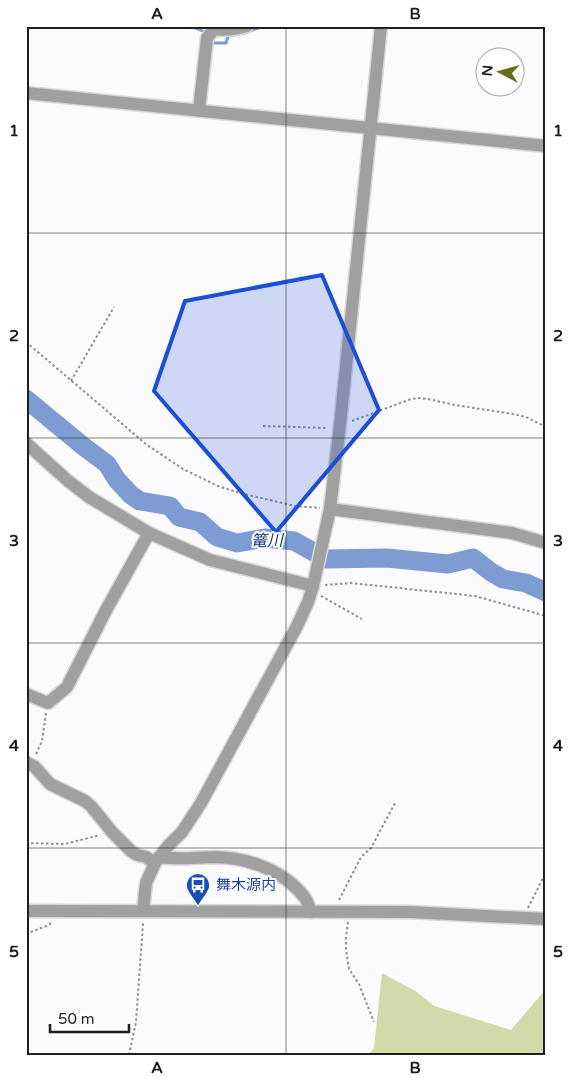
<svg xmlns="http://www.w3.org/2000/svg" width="572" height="1081" viewBox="0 0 572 1081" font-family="'Varela Round','Noto Sans JP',sans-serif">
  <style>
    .green { fill: #d2daa9 }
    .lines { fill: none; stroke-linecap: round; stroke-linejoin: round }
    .stream { stroke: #7e9cd2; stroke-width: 3 }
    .river { stroke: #7e9cd2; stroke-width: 19 }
    .minor-casing { stroke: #d8d8d9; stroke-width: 15 }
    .tertiary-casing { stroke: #d8d8d9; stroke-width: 15 }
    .path { stroke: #8e8e8f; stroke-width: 2; stroke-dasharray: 2.5 2.5; stroke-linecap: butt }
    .minor { stroke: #a0a0a0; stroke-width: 12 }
    .tertiary { stroke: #a0a0a0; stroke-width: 12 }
    .marked { fill: #1d4ed8; fill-opacity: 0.2; stroke: #1d4ed8; stroke-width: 4; stroke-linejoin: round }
    .grid { fill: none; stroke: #1e1e1e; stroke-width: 1; stroke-opacity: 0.55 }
    .labels { text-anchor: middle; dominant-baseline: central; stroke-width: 4; stroke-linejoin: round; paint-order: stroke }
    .transit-label { font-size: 15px; fill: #164399; stroke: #fff; text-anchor: start }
    .water-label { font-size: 16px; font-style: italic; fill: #143676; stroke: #fff }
    .neatline { fill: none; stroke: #1e1e1e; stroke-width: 2 }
    .grid-label { font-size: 16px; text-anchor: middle; font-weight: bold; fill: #1e1e1e }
  </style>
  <rect width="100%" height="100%" fill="#fbfbfd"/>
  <polygon class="green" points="382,973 417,992 434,1006 511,1030 546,989 546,1055 368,1055 374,1048"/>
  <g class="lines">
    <g class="stream">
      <polyline points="191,26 207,33"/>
      <polyline points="210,40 211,43 226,43 228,36 244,33 264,26"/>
    </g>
    <polyline class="river" points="26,399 83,446 107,464 117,480 131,495 140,501 170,506 179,517 200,522 217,537 237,543 265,538 294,541 326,559 387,558 448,564 473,558 491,572 503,579 526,583 546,592"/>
    <g class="minor-casing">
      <g id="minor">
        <polyline points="26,93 546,146"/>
        <path d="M199 110 207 38 214 29C225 31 236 29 247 26"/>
        <polyline points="26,443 67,480 89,497 149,533 210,560 313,586"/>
        <polyline points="330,509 512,533 546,543"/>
        <polyline points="26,694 48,703 67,687 105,612 149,533"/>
        <polyline points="26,762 35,767 50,784 85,801 91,806 112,832 131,851 137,855 146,857 155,863"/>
        <path d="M159 857C178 860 197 857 217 857 249 858 285 871 305 898 308 902 309 907 311 912"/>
        <polyline points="143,911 146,883 155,863 168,846 182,832 201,803 297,626 308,602 313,586 330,509 340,425 381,26"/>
      </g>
    </g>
    <g class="tertiary-casing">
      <polyline id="tertiary" points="26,911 410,912 546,919"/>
    </g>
    <g class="path">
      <polyline points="26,342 147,445 183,469 218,486 240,493 295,506 320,508"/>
      <polyline points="71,381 114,307"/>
      <polyline points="352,421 411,399 419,398 428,399 455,405 513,414 526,417 546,427"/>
      <polyline points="263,426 328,428"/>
      <polyline points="325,585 351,583 475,596 546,616"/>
      <polyline points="321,596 362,619"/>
      <polyline points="36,754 42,741 46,713"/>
      <polyline points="26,843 65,844 100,835"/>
      <polyline points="339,900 361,857 371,848 395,803"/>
      <polyline points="528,908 546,872"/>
      <polyline points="348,922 346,938 346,949 349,969 359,984 374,1022"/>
      <polyline points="26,934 49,925 51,923"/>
      <polyline points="129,1055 136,1022 143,923"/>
    </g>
    <use href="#minor" class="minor"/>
    <use href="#tertiary" class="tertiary"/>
  </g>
  <path class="marked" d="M322 275 379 410 276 532 154 391 185 301Z"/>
  <path class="grid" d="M286 26V1055M26 233H546M26 438H546M26 643H546M26 848H546"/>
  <defs>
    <g id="bus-pin" transform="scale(1.25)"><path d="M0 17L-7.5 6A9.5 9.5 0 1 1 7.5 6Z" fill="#1a4fb4" stroke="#fff"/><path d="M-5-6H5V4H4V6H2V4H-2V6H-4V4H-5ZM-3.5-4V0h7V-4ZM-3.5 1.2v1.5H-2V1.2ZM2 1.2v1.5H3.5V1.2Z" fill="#fff"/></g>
  </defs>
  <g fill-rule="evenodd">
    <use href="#bus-pin" x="198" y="885"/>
  </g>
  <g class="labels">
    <g class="transit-label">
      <text x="216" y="885">舞木源内</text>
    </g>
    <g class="water-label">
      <text transform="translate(267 541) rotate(-1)">篭川</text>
    </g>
  </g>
  <rect width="572" height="1081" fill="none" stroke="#ffffff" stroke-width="55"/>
  <g transform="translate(500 72) rotate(276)"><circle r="24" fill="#ffffff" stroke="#a5a5a5"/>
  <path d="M0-4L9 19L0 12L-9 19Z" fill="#666f16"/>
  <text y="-8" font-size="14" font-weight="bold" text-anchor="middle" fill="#1e1e1e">N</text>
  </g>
  <path d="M50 1024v8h79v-8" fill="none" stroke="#1e1e1e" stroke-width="2.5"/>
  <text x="58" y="1024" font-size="15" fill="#1e1e1e" stroke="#ffffff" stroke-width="4" paint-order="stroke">50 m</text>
  <rect x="28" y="28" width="516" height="1026" class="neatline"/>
  <g class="grid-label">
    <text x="157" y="19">A</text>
    <text x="415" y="19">B</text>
    <text x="14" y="136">1</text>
    <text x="558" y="136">1</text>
    <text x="14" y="341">2</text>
    <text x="558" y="341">2</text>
    <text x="14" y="546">3</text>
    <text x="558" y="546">3</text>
    <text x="14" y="751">4</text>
    <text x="558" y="751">4</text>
    <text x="14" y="957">5</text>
    <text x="558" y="957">5</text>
    <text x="157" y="1073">A</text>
    <text x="415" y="1073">B</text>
  </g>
</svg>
